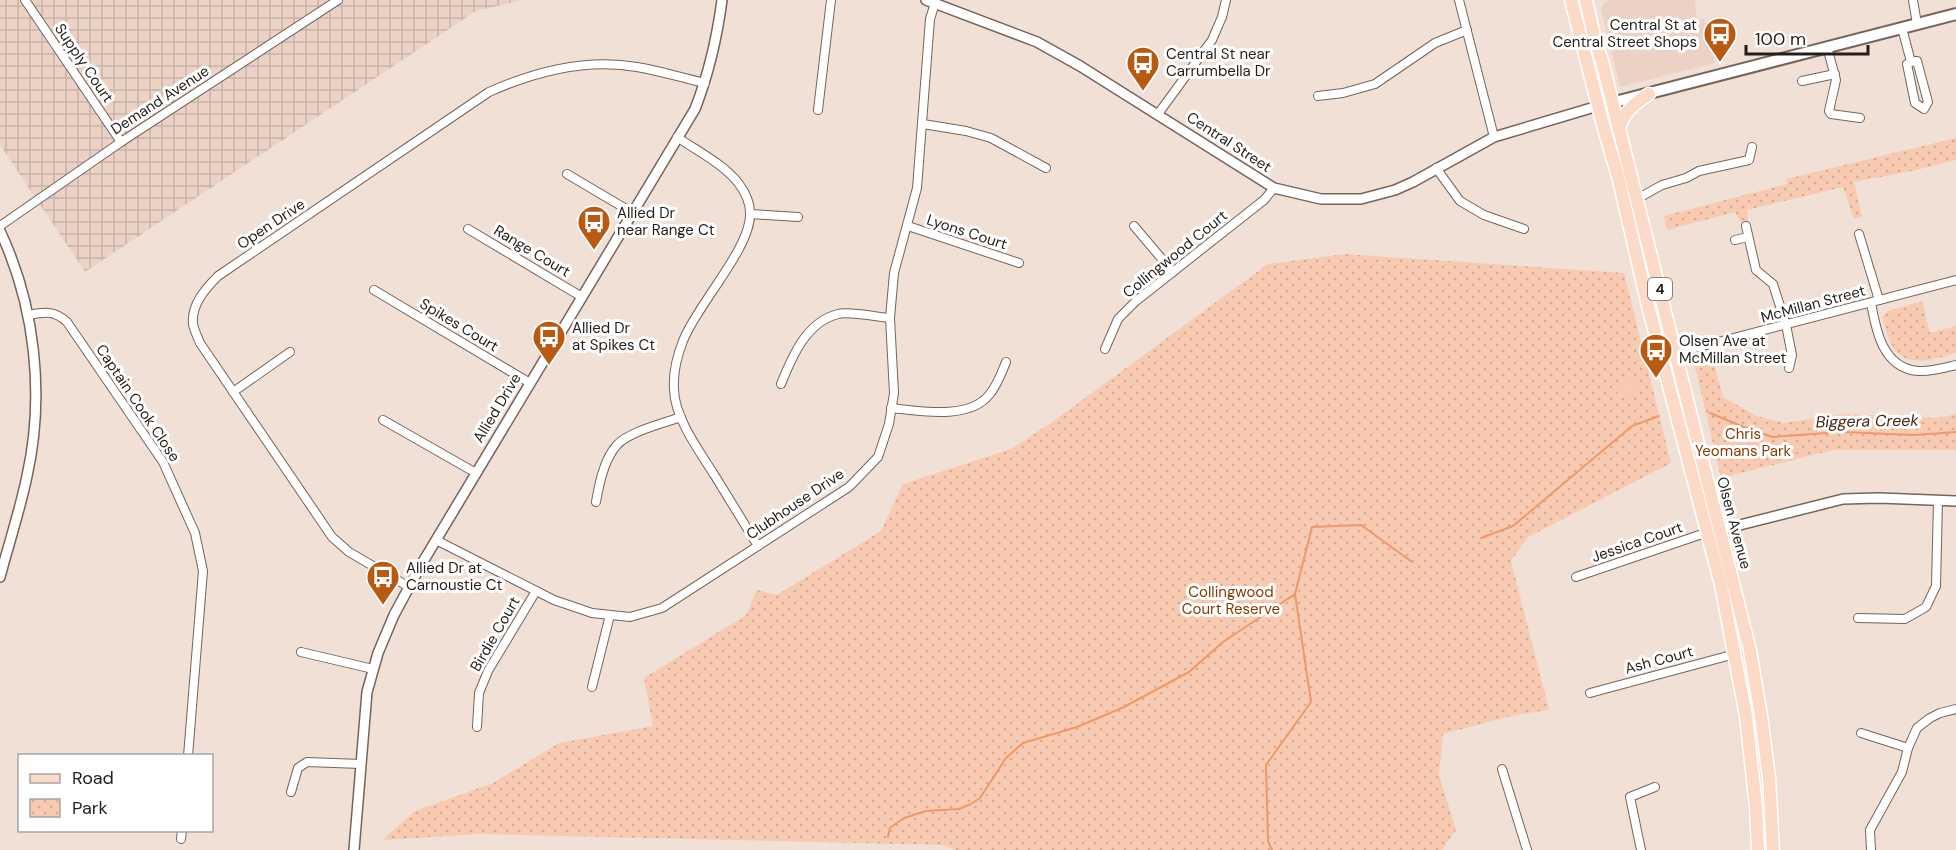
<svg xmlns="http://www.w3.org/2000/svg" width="1956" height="850" viewBox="0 0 1956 850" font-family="'DM Sans',sans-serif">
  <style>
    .built { fill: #ebd2c5 }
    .industrial { fill: url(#industrial-grid) }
    .park { fill: url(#park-dots) }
    .pitch { fill: #f8cab1 }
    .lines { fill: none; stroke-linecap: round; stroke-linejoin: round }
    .stream { stroke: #ed9a6a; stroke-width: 2 }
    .minor-casing { stroke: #74655d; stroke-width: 10 }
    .tertiary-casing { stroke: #74655d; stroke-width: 12 }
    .secondary-casing { stroke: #74655d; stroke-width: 14 }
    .primary-casing { stroke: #fff; stroke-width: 15 }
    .minor { stroke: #fff; stroke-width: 8 }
    .tertiary { stroke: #fff; stroke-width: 9 }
    .secondary { stroke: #fff; stroke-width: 10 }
    .primary { stroke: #fbdac8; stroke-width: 12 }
    .labels { text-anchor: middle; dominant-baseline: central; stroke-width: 6; stroke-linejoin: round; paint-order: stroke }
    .shield { fill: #fff; stroke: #66625f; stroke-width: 1.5 }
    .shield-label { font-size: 14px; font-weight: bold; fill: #241e1a }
    .poi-label { font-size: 15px; fill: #241e1a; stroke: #fff; text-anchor: start }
    .street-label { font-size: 15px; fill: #241e1a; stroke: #fff }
    .park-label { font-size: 15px; fill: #863c00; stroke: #fff }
    .water-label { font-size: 16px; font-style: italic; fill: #462511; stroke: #fff }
  </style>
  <defs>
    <pattern id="industrial-grid" width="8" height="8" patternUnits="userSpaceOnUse" patternTransform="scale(1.5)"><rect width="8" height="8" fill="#ebd2c5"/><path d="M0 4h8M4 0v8" fill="none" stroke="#c9b4a9"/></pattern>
    <pattern id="park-dots" width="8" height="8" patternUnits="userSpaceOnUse" patternTransform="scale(1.5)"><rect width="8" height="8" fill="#f8cab1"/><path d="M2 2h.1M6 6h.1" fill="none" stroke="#d4ad98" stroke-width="1.8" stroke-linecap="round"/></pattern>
  </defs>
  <rect width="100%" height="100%" fill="#f1e0d6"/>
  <polygon class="built" points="1610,0 1695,0 1697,20 1704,19 1715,63 1620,87 1601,9 1604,3"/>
  <polygon class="industrial" points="0,0 523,0 476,11 85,272 0,145"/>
  <g class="park">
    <polygon points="1956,138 1956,160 1912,171 1854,182 1862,217 1854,219 1843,187 1747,210 1748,222 1741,223 1735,212 1667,230 1664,216 1787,184 1786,179"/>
    <polygon points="1345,254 1624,273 1671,463 1528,537 1511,561 1549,710 1515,715 1443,734 1439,775 1456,830 1442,850 957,850 943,845 480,834 382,840 415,811 493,783 559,743 653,726 644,678 746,615 757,590 777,595 881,531 903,484 1011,449 1051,423 1268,264"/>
    <path d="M1922 301 1930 333 1956 326V353C1931 360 1902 371 1889 339 1886 332 1884 323 1882 316L1888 311Z"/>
    <polygon points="1712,357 1723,397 1756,416 1784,423 1846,414 1938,418 1956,414 1956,450 1833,450 1721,478 1695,366 1698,361"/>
  </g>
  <polygon class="pitch" points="1635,377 1639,384 1636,390 1639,394 1635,396 1632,393 1619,399 1615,386"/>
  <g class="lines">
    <g class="stream">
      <polyline points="1710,413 1744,427 1772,437 1841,432 1914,435 1956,432"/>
      <polyline points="1481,538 1513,526 1632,426 1659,416"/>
      <polyline points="888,837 890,828 904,818 926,811 959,809 971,804 980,798 1006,758 1023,743 1077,727 1124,707 1189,672 1223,642 1295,594"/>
      <polyline points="1272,850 1268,841 1266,765 1311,702 1295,594 1312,527 1361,525 1412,562"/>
    </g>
    <g class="minor-casing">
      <g id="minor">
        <polyline points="25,0 121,142"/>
        <polyline points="1459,0 1494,137"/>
        <polyline points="1913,0 1917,24"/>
        <polyline points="1902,28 1911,62 1917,61 1928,102 1924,109 1915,103 1907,64 1911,62"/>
        <polyline points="1827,47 1836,80 1829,111 1831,114 1860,118"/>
        <polyline points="1802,81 1835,74"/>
        <polyline points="1318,96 1343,93 1375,84 1435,43 1467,30"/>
        <polyline points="818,110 831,0"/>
        <polyline points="1158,114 1212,40 1222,17 1226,0"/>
        <polyline points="923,124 966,131 991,138 1046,168"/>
        <path d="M677 137C697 151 724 164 739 184 745 192 750 203 750 213 752 247 696 306 683 341 677 356 673 375 674 390 675 419 700 452 715 476 729 499 743 522 758 546"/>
        <polyline points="1436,168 1460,201 1484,215 1524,229"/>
        <polyline points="567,174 633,213"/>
        <polyline points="1637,199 1662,185 1686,178 1699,171 1749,160 1752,147"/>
        <polyline points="750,214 798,217"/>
        <polyline points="0,226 121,142 338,0"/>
        <polyline points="908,226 1019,263"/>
        <polyline points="1134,226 1173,272"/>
        <polyline points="1746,226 1756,270 1773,284 1786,325 1792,355 1789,368"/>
        <polyline points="468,229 582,297"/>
        <polyline points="1859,234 1879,300"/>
        <polyline points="1735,240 1748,237"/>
        <polyline points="374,290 530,383"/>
        <path d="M1871 303C1876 331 1883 368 1918 371 1931 372 1944 368 1956 365"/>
        <path d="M28 315C44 312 54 310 67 322L163 462 195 533 203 571 188 756"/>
        <polyline points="1105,349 1118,319 1136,301 1264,200 1274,188"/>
        <polyline points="1676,353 1956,280"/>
        <path d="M781 384C792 357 806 322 838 314 849 311 877 317 890 318"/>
        <polyline points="233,392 290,352"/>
        <path d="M891 408C920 411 969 420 989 395 997 386 1001 374 1006 362"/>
        <polyline points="383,420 476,473"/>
        <path d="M596 502C599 484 604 459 617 445 628 432 664 423 681 417"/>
        <polyline points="436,540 554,600 592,613 630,617 662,608 849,487 878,457 889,424 894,393 890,318 894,273 917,188 930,19 935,3"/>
        <polyline points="1576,577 1711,531"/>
        <path d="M409 587 349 552 332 537 200 343C198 338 194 330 193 324 191 305 205 289 218 276L489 92C536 71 586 58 637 67 660 71 683 78 705 83"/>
        <polyline points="1858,618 1905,619 1926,607 1936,586 1938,501"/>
        <polyline points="301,652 373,669"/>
        <polyline points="592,687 610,615"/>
        <polyline points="1590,693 1735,654"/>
        <polyline points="477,727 479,693 488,671 536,591"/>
        <polyline points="1861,733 1908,748"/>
        <polyline points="1502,769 1527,850"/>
        <polyline points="291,792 298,768 307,762 361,764"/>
        <polyline points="181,839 182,830"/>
        <polyline points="1641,850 1630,797 1655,787"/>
        <polyline points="1871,850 1870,830 1902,772 1908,748 1917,728 1930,718 1940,713 1956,709"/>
      </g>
    </g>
    <g class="tertiary-casing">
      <g id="tertiary">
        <polyline points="926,0 1037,42 1080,66 1274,188 1321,199 1361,199 1395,190 1413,182 1494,137 1598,106"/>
        <path d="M0 231C35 305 45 395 27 476 20 510 9 543 0 577"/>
        <polyline points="1720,530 1843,499 1879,498 1956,501"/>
        <path d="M354 850 367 692 378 653 394 615 421 565 695 109C709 73 717 38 722 0"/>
      </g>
    </g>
    <g class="secondary-casing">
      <polyline id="secondary" points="1611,103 1956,14"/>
    </g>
    <g class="primary-casing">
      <g id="primary">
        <polyline points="1571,0 1603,125 1619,180 1648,306 1721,585 1746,716 1756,807 1758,850"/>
        <polyline points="1586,0 1595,40 1602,61 1750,651 1761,716 1769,778 1773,850"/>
        <path d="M1619 130C1623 112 1634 104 1649 94"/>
      </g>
    </g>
    <use href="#minor" class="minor"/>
    <use href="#tertiary" class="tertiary"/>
    <use href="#secondary" class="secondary"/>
    <use href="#primary" class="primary"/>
  </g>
  <defs>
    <g id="bus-pin" transform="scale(1.725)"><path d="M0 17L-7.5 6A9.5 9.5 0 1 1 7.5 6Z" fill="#b95a12" stroke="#fff"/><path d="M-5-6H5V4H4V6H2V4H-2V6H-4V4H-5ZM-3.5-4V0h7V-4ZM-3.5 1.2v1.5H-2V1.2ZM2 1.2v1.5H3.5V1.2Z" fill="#fff"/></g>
  </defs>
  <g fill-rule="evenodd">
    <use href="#bus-pin" x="1720" y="34"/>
    <use href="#bus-pin" x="1143" y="63"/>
    <use href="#bus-pin" x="594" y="222"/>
    <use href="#bus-pin" x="549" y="337"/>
    <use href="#bus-pin" x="1656" y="350"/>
    <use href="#bus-pin" x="383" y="577"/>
  </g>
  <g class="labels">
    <rect class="shield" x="1648" y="278" width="24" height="22" rx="4.5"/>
    <g class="shield-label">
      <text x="1660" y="289">4</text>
    </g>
    <g class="poi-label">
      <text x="1697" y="25" text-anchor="end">Central St at<tspan x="1697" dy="17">Central Street Shops</tspan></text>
      <text x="1166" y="54">Central St near<tspan x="1166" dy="17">Carrumbella Dr</tspan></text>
      <text x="617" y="213">Allied Dr<tspan x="617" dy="17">near Range Ct</tspan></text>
      <text x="572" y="328">Allied Dr<tspan x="572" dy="17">at Spikes Ct</tspan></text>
      <text x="1679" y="341">Olsen Ave at<tspan x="1679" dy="17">McMillan Street</tspan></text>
      <text x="406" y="568">Allied Dr at<tspan x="406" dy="17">Carnoustie Ct</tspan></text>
    </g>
    <g class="street-label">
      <text transform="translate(84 63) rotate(56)">Supply Court</text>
      <text transform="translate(160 100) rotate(-33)">Demand Avenue</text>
      <text transform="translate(1229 142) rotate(33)">Central Street</text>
      <text transform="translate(271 224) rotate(-34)">Open Drive</text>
      <text transform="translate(967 232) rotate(18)">Lyons Court</text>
      <text transform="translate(532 251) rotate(31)">Range Court</text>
      <text transform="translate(1175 254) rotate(-39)">Collingwood Court</text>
      <text transform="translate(1813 304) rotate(-15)">McMillan Street</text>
      <text transform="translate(459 325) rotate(31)">Spikes Court</text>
      <text transform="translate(138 403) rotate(56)">Captain Cook Close</text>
      <text transform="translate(497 408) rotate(-59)">Allied Drive</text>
      <text transform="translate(795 504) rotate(-34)">Clubhouse Drive</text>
      <text transform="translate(1734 523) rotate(75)">Olsen Avenue</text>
      <text transform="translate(1637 542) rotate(-19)">Jessica Court</text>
      <text transform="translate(495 634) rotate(-60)">Birdie Court</text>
      <text transform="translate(1659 660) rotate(-15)">Ash Court</text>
    </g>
    <g class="park-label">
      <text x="1743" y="434">Chris<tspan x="1743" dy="17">Yeomans Park</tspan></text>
      <text x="1231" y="592">Collingwood<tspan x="1231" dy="17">Court Reserve</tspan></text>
    </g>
    <g class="water-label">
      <text transform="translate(1867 421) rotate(-1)">Biggera Creek</text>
    </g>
  </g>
  <rect x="18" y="754" width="195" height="78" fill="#ffffff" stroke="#a7a5a3" stroke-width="1.5"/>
  <rect x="30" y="774" width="30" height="9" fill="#fbdac8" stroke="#a7a5a3" stroke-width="1.5"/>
  <text x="72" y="784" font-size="18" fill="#241e1a">Road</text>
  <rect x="30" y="799" width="30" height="18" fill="url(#park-dots)" stroke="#a7a5a3" stroke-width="1.5"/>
  <text x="72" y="814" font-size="18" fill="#241e1a">Park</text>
  <path d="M1746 45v9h122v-9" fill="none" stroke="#241e1a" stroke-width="3"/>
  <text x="1755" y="45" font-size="18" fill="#241e1a" stroke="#ffffff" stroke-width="4.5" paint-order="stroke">100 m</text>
</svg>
